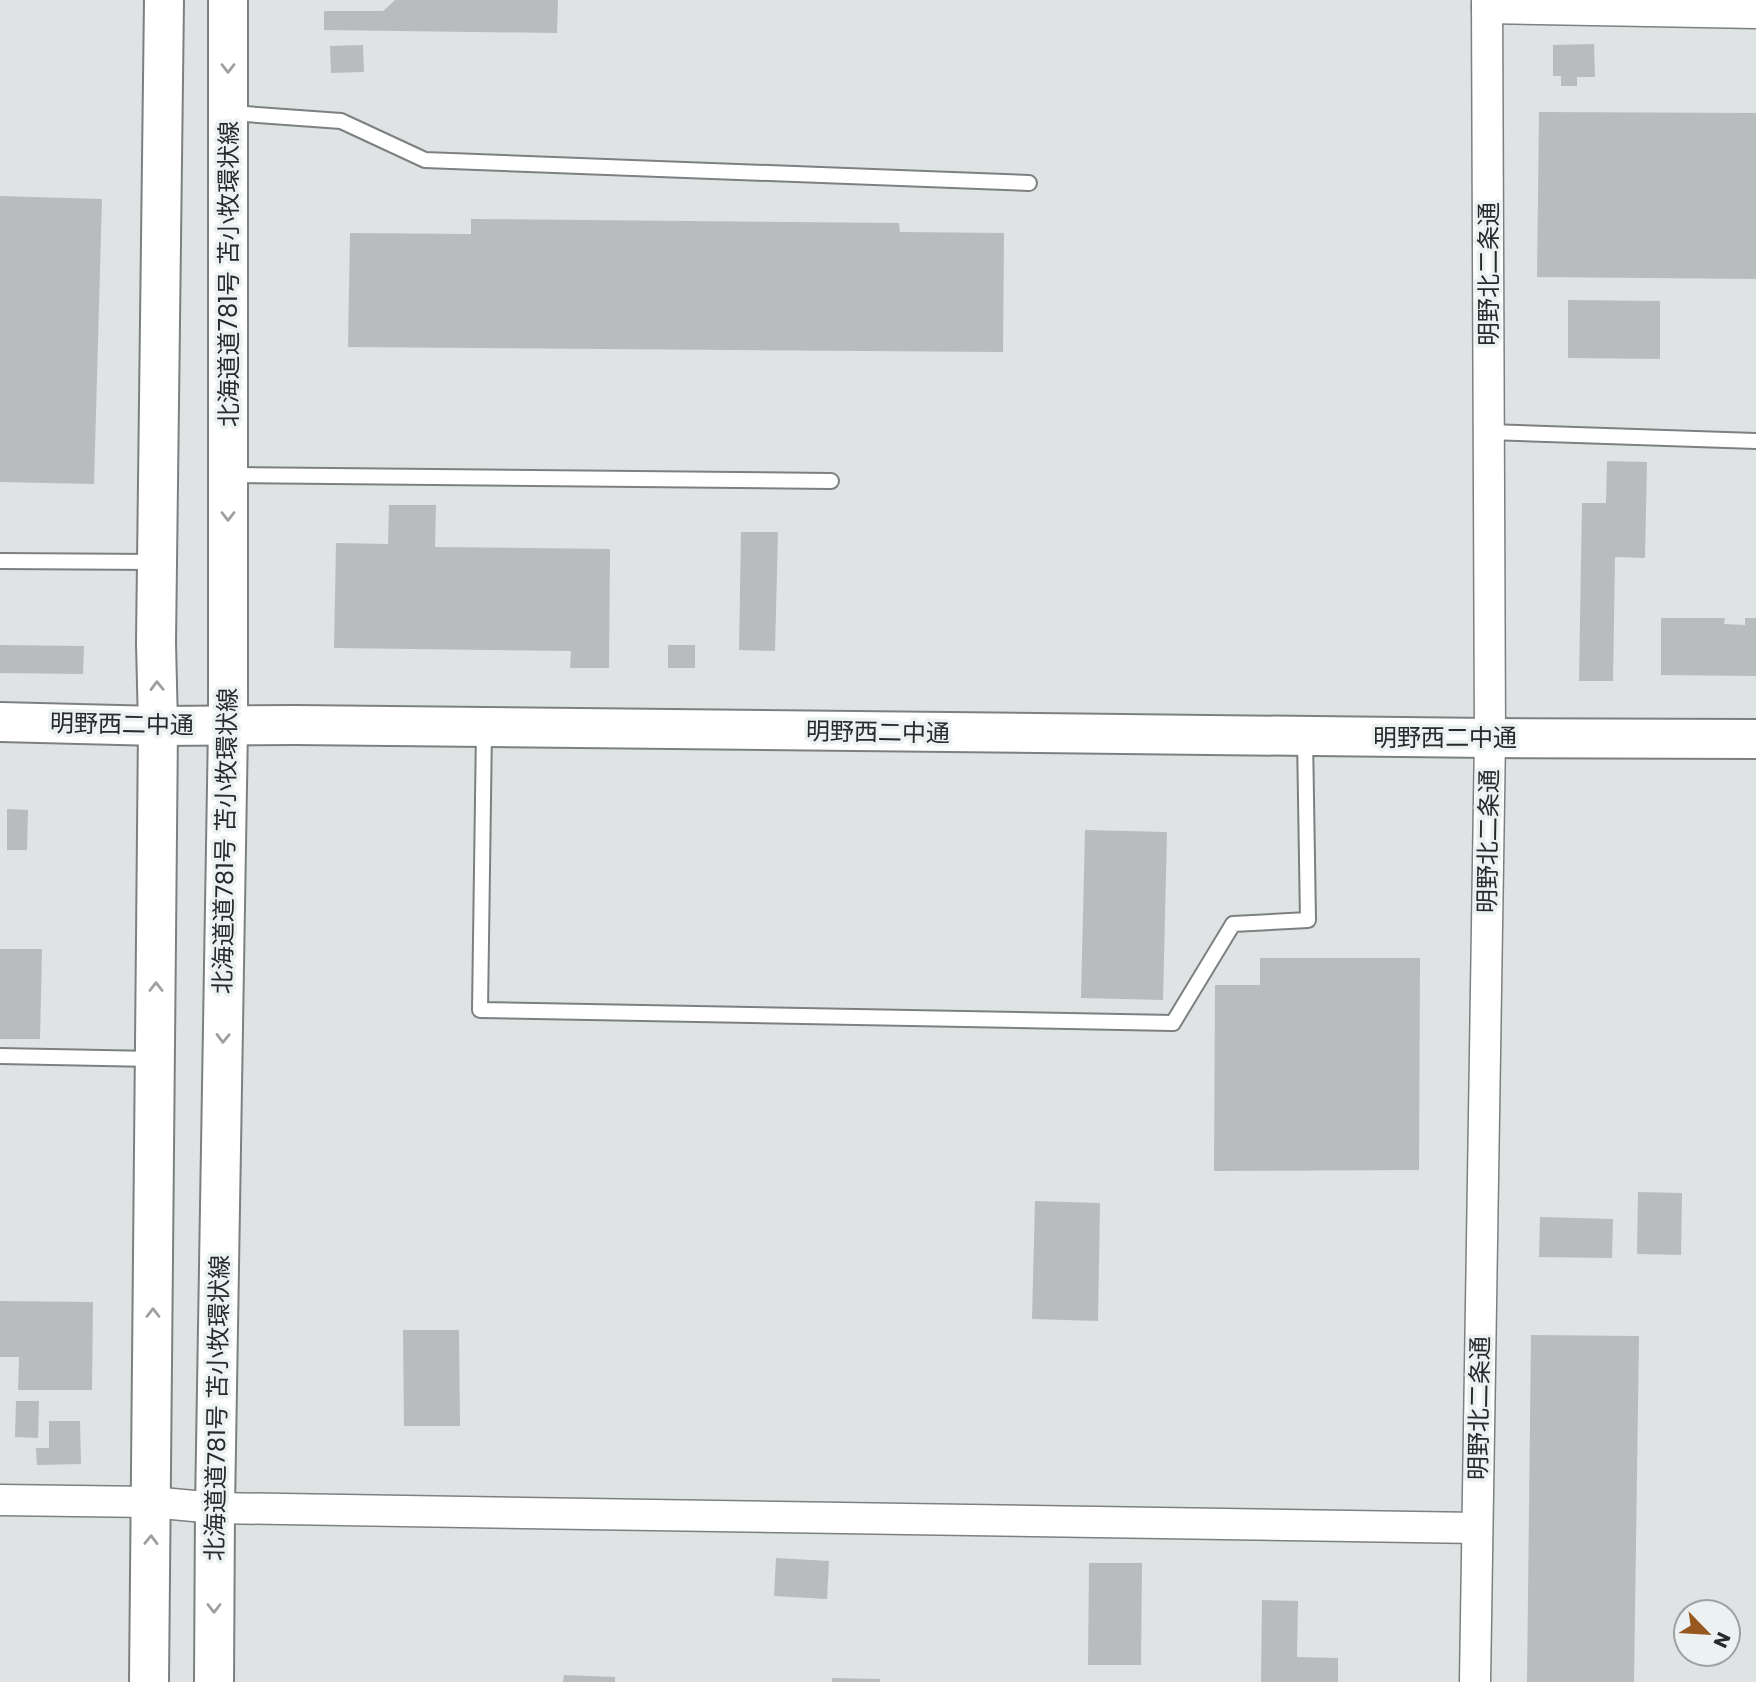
<svg xmlns="http://www.w3.org/2000/svg" width="1756" height="1682" viewBox="0 0 1756 1682" font-family="Poppins,'Noto Sans JP',sans-serif">
  <style>
    .building { fill: #b8bcbc }
    .lines { fill: none; stroke-linecap: round; stroke-linejoin: round }
    .lane-casing { stroke: #7c8081; stroke-width: 18 }
    .street-casing { stroke: #7c8081; stroke-width: 33 }
    .secondary-casing { stroke: #7c8081; stroke-width: 42 }
    .lane { stroke: #fff; stroke-width: 14 }
    .street { stroke: #fff; stroke-width: 30 }
    .secondary { stroke: #fff; stroke-width: 38 }
    .oneway { stroke: #9e9f9f }
    .labels { text-anchor: middle; dominant-baseline: central; stroke-width: 7; stroke-linejoin: round; paint-order: stroke }
    .street-label { font-size: 24px; fill: #28292a; stroke: #ecf1f2 }
  </style>
  <rect width="100%" height="100%" fill="#dfe3e4"/>
  <g class="building">
    <polygon points="395,0 558,0 557,33 324,30 324,11 383,11"/>
    <polygon points="1594,44 1595,77 1577,77 1577,86 1561,86 1561,76 1553,76 1553,45"/>
    <polygon points="363,45 364,72 331,73 330,46"/>
    <polygon points="1539,112 1756,113 1756,279 1537,277"/>
    <polygon points="0,196 102,199 94,484 0,482"/>
    <polygon points="471,219 899,223 900,232 1004,233 1003,352 348,347 350,233 471,234"/>
    <polygon points="1568,300 1660,301 1660,359 1568,358"/>
    <polygon points="1607,461 1647,462 1645,558 1615,557 1613,681 1579,681 1582,503 1606,503"/>
    <polygon points="389,505 436,505 435,547 610,549 609,668 570,668 571,651 334,648 336,543 388,544"/>
    <polygon points="741,532 778,532 775,651 739,650"/>
    <polygon points="1661,618 1725,618 1724,624 1745,625 1745,618 1756,618 1756,676 1661,675"/>
    <polygon points="0,645 84,646 83,674 0,673"/>
    <rect x="668" y="645" width="27" height="23"/>
    <polygon points="7,809 28,810 27,850 7,850"/>
    <polygon points="1085,830 1167,832 1163,1000 1081,998"/>
    <polygon points="0,949 42,949 40,1039 0,1039"/>
    <polygon points="1260,958 1420,958 1419,1170 1214,1171 1215,985 1260,985"/>
    <polygon points="1638,1192 1682,1193 1681,1255 1637,1254"/>
    <polygon points="1035,1201 1100,1203 1098,1321 1032,1319"/>
    <polygon points="1540,1217 1613,1219 1612,1258 1539,1257"/>
    <polygon points="0,1301 93,1302 92,1390 18,1390 19,1357 0,1357"/>
    <polygon points="403,1330 459,1330 460,1426 404,1426"/>
    <polygon points="1531,1335 1639,1336 1634,1682 1527,1682"/>
    <polygon points="16,1401 39,1401 38,1438 15,1437"/>
    <polygon points="49,1421 80,1421 81,1464 37,1465 36,1448 49,1448"/>
    <polygon points="776,1558 829,1561 827,1599 774,1596"/>
    <polygon points="1089,1563 1142,1563 1141,1665 1088,1665"/>
    <polygon points="1262,1600 1298,1601 1297,1657 1338,1658 1338,1682 1261,1682"/>
    <polygon points="564,1675 615,1677 615,1682 563,1682"/>
    <polygon points="832,1678 880,1679 880,1682 832,1682"/>
  </g>
  <g class="lines">
    <g class="lane-casing">
      <g id="lane">
        <polyline points="231,113 341,121 425,160 1029,183"/>
        <polyline points="1489,432 1756,441"/>
        <polyline points="229,475 831,481"/>
        <polyline points="0,561 156,562"/>
        <polyline points="484,729 480,1010 1173,1023 1233,924 1308,920 1305,737"/>
        <polyline points="0,1056 154,1059"/>
      </g>
    </g>
    <g class="street-casing">
      <g id="street">
        <polyline points="1487,8 1756,13"/>
        <polyline points="0,1500 151,1502 215,1508 1477,1528"/>
        <polyline points="1475,1682 1490,738 1487,0"/>
      </g>
    </g>
    <g class="secondary-casing">
      <g id="secondary">
        <polyline points="0,722 158,726 295,725 1490,738 1756,739"/>
        <polyline points="149,1682 158,726 156,643 164,0"/>
        <polyline points="214,1682 215,1508 228,726 228,0"/>
      </g>
    </g>
    <use href="#lane" class="lane"/>
    <use href="#street" class="street"/>
    <use href="#secondary" class="secondary"/>
  </g>
  <defs><path id="oneway-chevron" d="M-2-3.5L2.5 0L-2 3.5" fill="none" stroke-width="1.6" stroke-linecap="round" stroke-linejoin="round" transform="scale(1.75)"/></defs>
  <g class="oneway">
    <use href="#oneway-chevron" transform="translate(228 68) rotate(90)"/>
    <use href="#oneway-chevron" transform="translate(228 516) rotate(90)"/>
    <use href="#oneway-chevron" transform="translate(157 686) rotate(-91)"/>
    <use href="#oneway-chevron" transform="translate(156 987) rotate(-90)"/>
    <use href="#oneway-chevron" transform="translate(223 1038) rotate(91)"/>
    <use href="#oneway-chevron" transform="translate(153 1313) rotate(-90)"/>
    <use href="#oneway-chevron" transform="translate(151 1540) rotate(-89)"/>
    <use href="#oneway-chevron" transform="translate(214 1608) rotate(90)"/>
  </g>
  <g class="labels">
    <g class="street-label">
      <text transform="translate(228 274) rotate(-90)">北海道道781号 苫小牧環状線</text>
      <text transform="translate(1488 274) rotate(-90)">明野北二条通</text>
      <text transform="translate(122 724) rotate(1)">明野西二中通</text>
      <text transform="translate(878 732) rotate(1)">明野西二中通</text>
      <text x="1445" y="737">明野西二中通</text>
      <text transform="translate(225 841) rotate(-89)">北海道道781号 苫小牧環状線</text>
      <text transform="translate(1488 841) rotate(-89)">明野北二条通</text>
      <text transform="translate(217 1408) rotate(-89)">北海道道781号 苫小牧環状線</text>
      <text transform="translate(1479 1408) rotate(-89)">明野北二条通</text>
    </g>
  </g>
  <g transform="translate(1707 1633) rotate(115)"><circle r="33" fill="#ecf1f2" stroke="#9ea1a2" stroke-width="2"/>
  <path d="M0-5L12 26L0 18L-12 26Z" fill="#975820"/>
  <text y="-10" font-size="19" font-weight="bold" text-anchor="middle" fill="#28292a">N</text>
  </g>
</svg>
